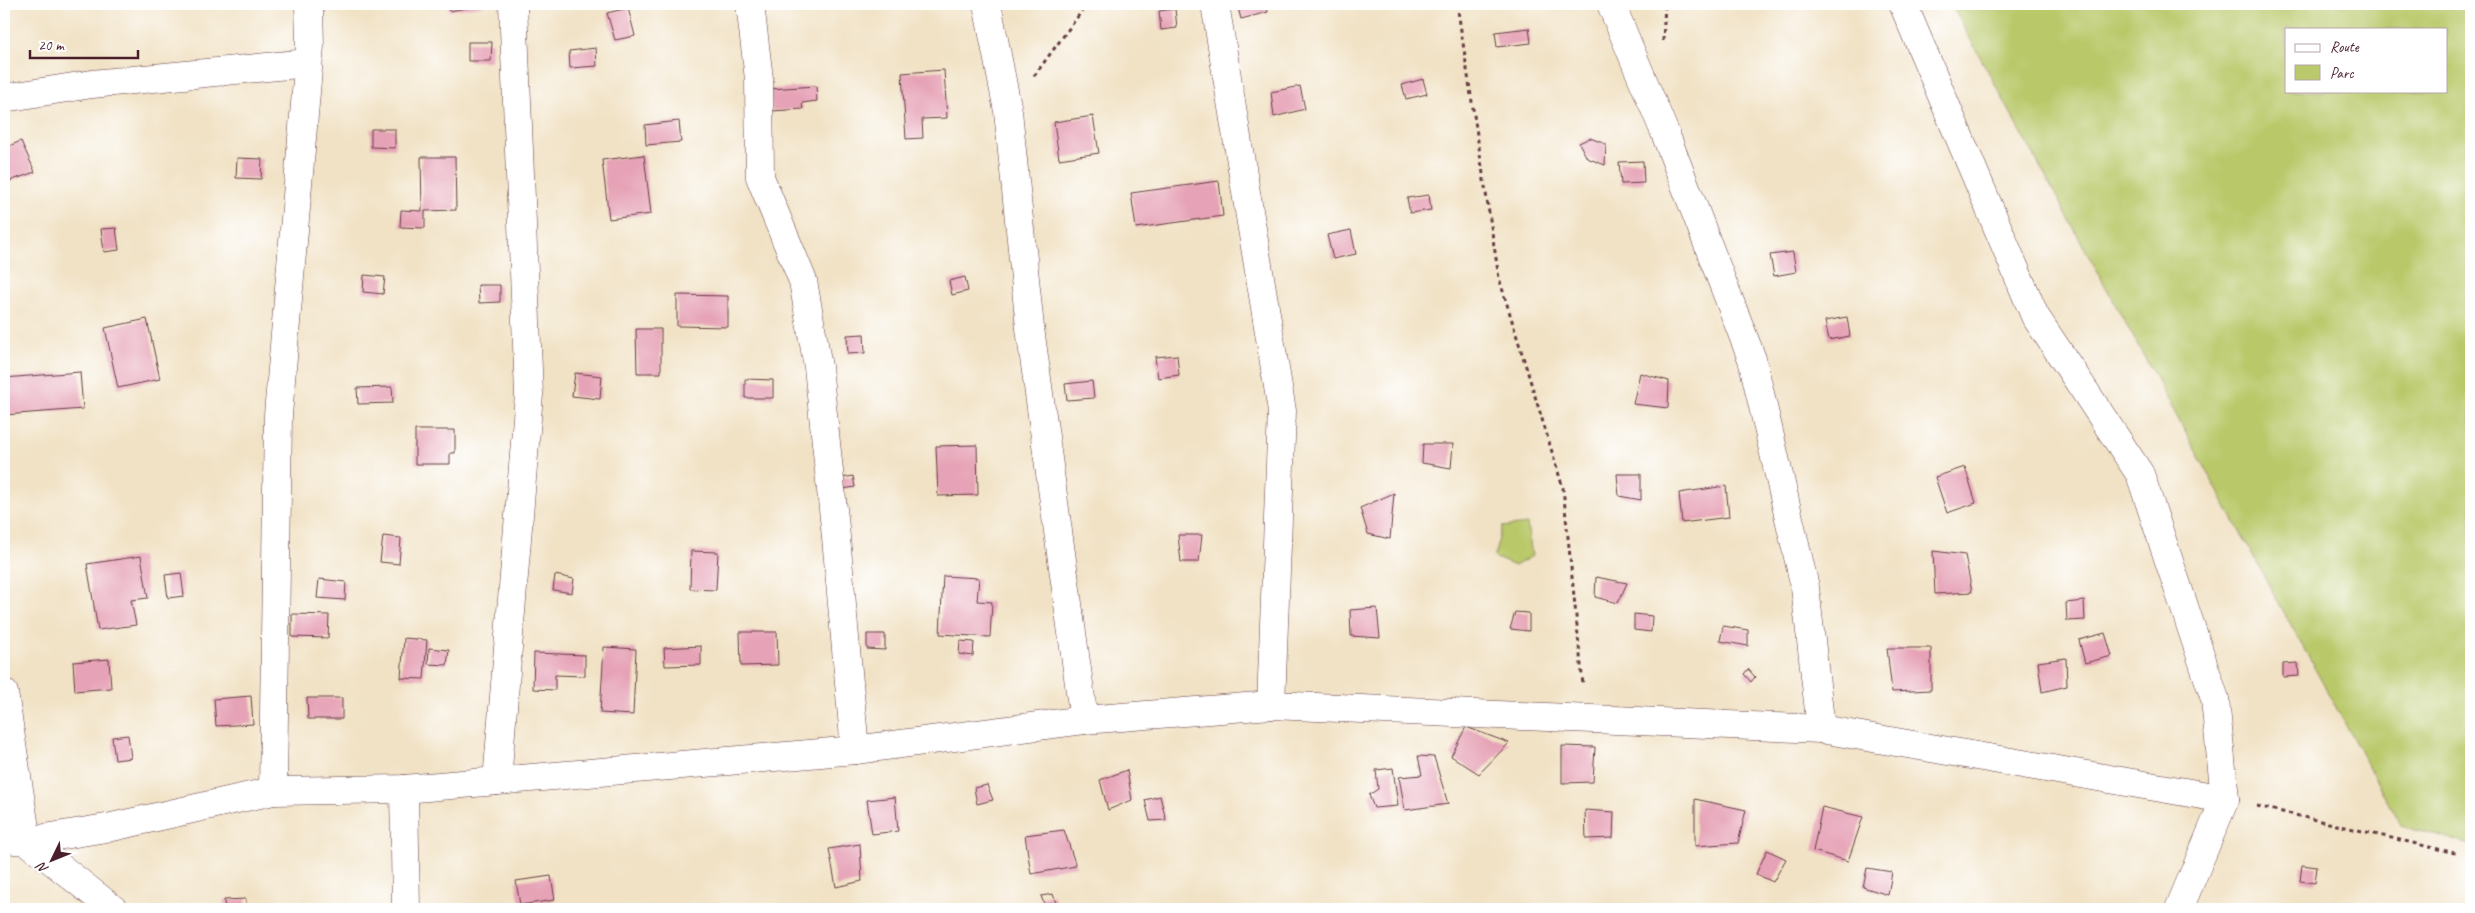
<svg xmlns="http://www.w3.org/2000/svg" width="2475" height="913" viewBox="0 0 2475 913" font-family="Caveat,sans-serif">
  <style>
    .green { fill: #b9c96b; stroke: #82744b; fill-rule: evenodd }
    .building { fill: #e6a2b6 }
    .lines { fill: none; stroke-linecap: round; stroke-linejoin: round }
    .street-casing { stroke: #633c42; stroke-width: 29 }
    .path { stroke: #633c42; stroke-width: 3; stroke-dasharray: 4 4; stroke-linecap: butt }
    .street { stroke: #fff; stroke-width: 28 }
  </style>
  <rect width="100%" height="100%" fill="#fff"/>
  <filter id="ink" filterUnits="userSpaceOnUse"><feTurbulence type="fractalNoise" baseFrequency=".02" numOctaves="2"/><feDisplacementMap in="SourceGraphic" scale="10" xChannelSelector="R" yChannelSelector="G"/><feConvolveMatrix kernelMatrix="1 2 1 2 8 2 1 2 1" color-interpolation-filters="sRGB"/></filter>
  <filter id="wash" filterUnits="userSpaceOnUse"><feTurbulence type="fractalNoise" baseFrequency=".0096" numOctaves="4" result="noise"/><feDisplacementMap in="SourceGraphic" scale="20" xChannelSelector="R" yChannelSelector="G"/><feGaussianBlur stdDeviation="1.12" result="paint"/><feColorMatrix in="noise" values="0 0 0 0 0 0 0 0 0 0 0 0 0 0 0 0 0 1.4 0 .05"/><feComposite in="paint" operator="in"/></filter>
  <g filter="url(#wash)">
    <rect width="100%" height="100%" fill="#f1e2c5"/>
    <g class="green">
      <path d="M1951 4H2471V845L2401 826ZM2286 29H2446V91H2286Z"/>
      <polygon points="1527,524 1532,556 1515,566 1494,557 1502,527"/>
    </g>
    <g id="blocks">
      <g class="building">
        <polygon points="447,4 484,4 484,5 449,11"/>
        <polygon points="1237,4 1266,4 1268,12 1241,19"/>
        <polygon points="628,8 635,36 615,40 607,13"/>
        <polygon points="1175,9 1177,28 1161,30 1159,11"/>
        <polygon points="1529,28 1531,43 1497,47 1495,32"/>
        <polygon points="468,42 492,42 491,61 468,61"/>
        <polygon points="596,48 597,66 570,68 569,51"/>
        <polygon points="944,70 947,118 922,119 923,138 906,139 902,73"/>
        <polygon points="1423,79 1427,94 1406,99 1402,85"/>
        <polygon points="816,86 817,101 802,103 803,109 772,111 770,89"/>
        <polygon points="1300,86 1305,109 1274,117 1271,92"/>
        <polygon points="1093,116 1099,153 1059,159 1054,122"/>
        <polygon points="679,121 681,142 646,145 645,125"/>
        <polygon points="371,129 395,129 395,148 371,147"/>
        <polygon points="1590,138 1606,144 1605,165 1587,158 1579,143"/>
        <polygon points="21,141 35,172 4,183 4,148"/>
        <polygon points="644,155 651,214 609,219 602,160"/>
        <polygon points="421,157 455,157 456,210 425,211 425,228 400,227 401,210 422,211"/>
        <polygon points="237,158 262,159 261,179 236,178"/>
        <polygon points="1643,161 1644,183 1621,184 1619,162"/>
        <polygon points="1219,181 1223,216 1136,228 1131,193"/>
        <polygon points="1429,195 1431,210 1410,213 1407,198"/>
        <polygon points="116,228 119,250 104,252 101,229"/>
        <polygon points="1351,230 1356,254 1333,259 1327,235"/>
        <polygon points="1793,252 1796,272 1774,276 1770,255"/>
        <polygon points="364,275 385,277 383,294 363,292"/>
        <polygon points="965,277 968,291 952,295 949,281"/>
        <polygon points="478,285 500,285 500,302 479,303"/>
        <polygon points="677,295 728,296 728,327 677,326"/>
        <polygon points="1847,317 1850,336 1829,340 1825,321"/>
        <polygon points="147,319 160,379 118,388 105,328"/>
        <polygon points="636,329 661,329 661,373 637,373"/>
        <polygon points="864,334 865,353 848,354 847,335"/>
        <polygon points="1177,355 1179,375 1158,378 1155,357"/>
        <polygon points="80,372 83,409 4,415 4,378"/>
        <polygon points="575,373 602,376 600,399 572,396"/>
        <polygon points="1640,373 1669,381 1668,408 1633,404"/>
        <polygon points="745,379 773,380 773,398 745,398"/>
        <polygon points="1092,381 1094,398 1067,400 1065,384"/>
        <polygon points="392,387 393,403 358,404 357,388"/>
        <polygon points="415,430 455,430 455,453 450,453 450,464 415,464"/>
        <polygon points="1423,444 1453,444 1451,468 1422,463"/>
        <polygon points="977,445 978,495 938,496 936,446"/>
        <polygon points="1965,467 1976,503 1947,513 1935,477"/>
        <polygon points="1617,474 1641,474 1641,500 1619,496"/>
        <polygon points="853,476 855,487 837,490 835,479"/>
        <polygon points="1726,486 1729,517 1682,523 1679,493"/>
        <polygon points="1394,493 1390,539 1368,534 1360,508"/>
        <polygon points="1178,535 1202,535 1199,562 1181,562"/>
        <polygon points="383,536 401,538 399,564 380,562"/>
        <polygon points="691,551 718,552 716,590 690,589"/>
        <polygon points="1933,551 1965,555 1972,592 1935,594"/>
        <polygon points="141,556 148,598 131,600 136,625 98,630 87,564"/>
        <polygon points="181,573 184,596 168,598 165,575"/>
        <polygon points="555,575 574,579 572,593 553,590"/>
        <polygon points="943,576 979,578 977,601 992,602 990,637 940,634"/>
        <polygon points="1596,577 1627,583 1618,603 1595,597"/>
        <polygon points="319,579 346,582 345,600 317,598"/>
        <polygon points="2084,601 2085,620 2067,621 2066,603"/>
        <polygon points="1377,608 1380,638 1351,636 1350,610"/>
        <polygon points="1515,612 1529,613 1529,631 1510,629"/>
        <polygon points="292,614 329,615 328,638 292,637"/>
        <polygon points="1634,614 1652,616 1651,632 1634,630"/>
        <polygon points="1723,626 1748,630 1748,646 1720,641"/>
        <polygon points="740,632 777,632 778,665 741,666"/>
        <polygon points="2105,633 2112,656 2085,663 2079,640"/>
        <polygon points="867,634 885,634 885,650 867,649"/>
        <polygon points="404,638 427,640 424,679 401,678"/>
        <polygon points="960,641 974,642 973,656 959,654"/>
        <polygon points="701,646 701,665 665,666 664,648"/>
        <polygon points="604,647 636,649 633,715 600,713"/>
        <polygon points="429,648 449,650 447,665 428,664"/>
        <polygon points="1887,648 1931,648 1931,690 1892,692"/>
        <polygon points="534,653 585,655 585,676 555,675 555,690 533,689"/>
        <polygon points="2066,658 2067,686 2042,692 2038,662"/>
        <polygon points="109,659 111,688 75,691 73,662"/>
        <polygon points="2298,663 2299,676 2283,677 2283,664"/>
        <polygon points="1748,669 1755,677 1751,682 1744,674"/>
        <polygon points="251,696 253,724 216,726 214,699"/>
        <polygon points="307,698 342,698 342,719 308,719"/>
        <polygon points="1466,727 1509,743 1479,774 1451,756"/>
        <polygon points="128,735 131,758 115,760 112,737"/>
        <polygon points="1562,746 1595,747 1593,782 1562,783"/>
        <polygon points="1418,756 1434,757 1448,804 1405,810 1399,777 1422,775"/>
        <polygon points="1393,768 1398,806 1374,808 1369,795 1378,789 1376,770"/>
        <polygon points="1127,770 1132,800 1108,810 1100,780"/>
        <polygon points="987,785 993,800 977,804 974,788"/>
        <polygon points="1160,796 1166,820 1150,821 1145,800"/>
        <polygon points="895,797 898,831 872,834 867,800"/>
        <polygon points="1695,799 1746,810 1738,843 1695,846"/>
        <polygon points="1822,807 1863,817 1848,861 1813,851"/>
        <polygon points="1585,810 1614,812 1613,838 1586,839"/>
        <polygon points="1064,830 1076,866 1031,874 1025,835"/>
        <polygon points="860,844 862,881 836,887 829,849"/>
        <polygon points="1767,850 1786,859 1773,882 1756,874"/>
        <polygon points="2302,865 2317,867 2315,883 2300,881"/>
        <polygon points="1867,868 1892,872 1888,895 1863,887"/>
        <polygon points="551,876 555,900 520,905 516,881"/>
        <polygon points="1053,894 1058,909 1046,909 1041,896"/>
        <polygon points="246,899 246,909 225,909 224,900"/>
      </g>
    </g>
  </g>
  <g filter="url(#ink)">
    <use href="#blocks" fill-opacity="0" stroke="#633c42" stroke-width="1"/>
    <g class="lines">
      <g class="street-casing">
        <g id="street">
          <polyline points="750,4 759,79 760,177 803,281 818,367 836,537 855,750"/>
          <polyline points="987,4 1008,111 1030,328 1084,720"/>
          <polyline points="1215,4 1282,411 1271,705"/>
          <polyline points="1611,4 1665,133 1752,359 1805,587 1821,729"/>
          <polyline points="1903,4 2035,316 2140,474 2215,699 2225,799 2179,909"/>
          <polyline points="4,98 92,84 308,63"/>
          <polyline points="4,693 27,841 113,909"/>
          <polyline points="497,781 529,394 513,4"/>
          <polyline points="404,789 406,909"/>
          <polyline points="273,791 278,415 310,46 309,4"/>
          <polyline points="4,839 27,841 112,827 273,791 404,789 497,781 855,750 1084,720 1271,705 1821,729 2225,799"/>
        </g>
      </g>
      <g class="path">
        <polyline points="1457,4 1499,278 1563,488 1583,685"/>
        <polyline points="1663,41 1665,4"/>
        <polyline points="1034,76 1087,4"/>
        <polyline points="2257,806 2459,854"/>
      </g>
      <use href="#street" class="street"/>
    </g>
  </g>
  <rect width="2475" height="913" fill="none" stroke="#fff" stroke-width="20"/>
  <rect x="2285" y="28" width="162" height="65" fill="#ffffff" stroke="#b7a5aa"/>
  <rect x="2295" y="44" width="25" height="8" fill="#ffffff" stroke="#b7a5aa"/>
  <text x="2330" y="52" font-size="15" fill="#4a1f2b">Route</text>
  <rect x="2295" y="65" width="25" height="15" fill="#b9c96b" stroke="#b7a5aa"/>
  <text x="2330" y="78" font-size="15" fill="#4a1f2b">Parc</text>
  <g transform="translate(52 860) rotate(227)" stroke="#ffffff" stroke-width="4" paint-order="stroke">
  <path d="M0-4L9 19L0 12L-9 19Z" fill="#4a1f2b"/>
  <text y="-8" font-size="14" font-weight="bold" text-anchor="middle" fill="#4a1f2b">N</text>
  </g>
  <path d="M30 50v8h108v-8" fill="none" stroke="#4a1f2b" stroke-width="2.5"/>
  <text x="38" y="50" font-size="15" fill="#4a1f2b" stroke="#ffffff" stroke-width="4" paint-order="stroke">20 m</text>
</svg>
